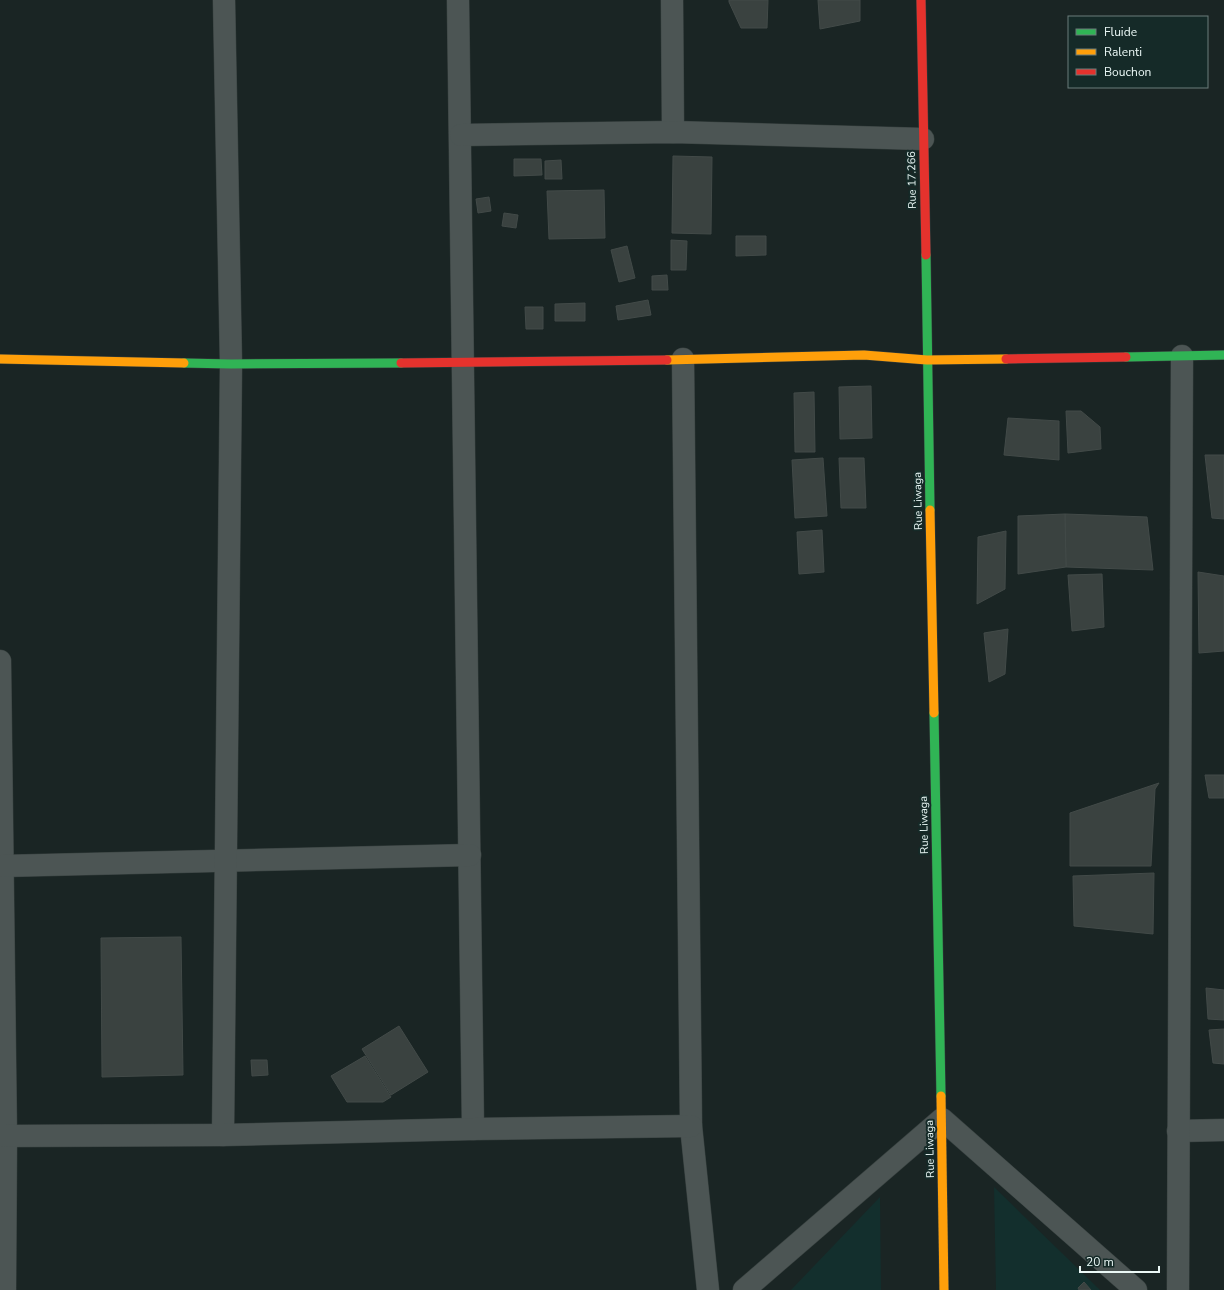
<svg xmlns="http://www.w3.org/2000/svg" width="1224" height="1290" viewBox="0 0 1224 1290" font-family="'Nunito Sans',sans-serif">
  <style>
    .built { fill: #132f2d }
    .building { fill: #3a4240; stroke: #424a48 }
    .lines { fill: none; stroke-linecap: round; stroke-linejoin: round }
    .street-casing { stroke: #37403f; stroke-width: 23 }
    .fast-casing { stroke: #37403f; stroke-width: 10 }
    .slow-casing { stroke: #37403f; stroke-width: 10 }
    .jam-casing { stroke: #37403f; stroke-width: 10 }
    .street { stroke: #4c5554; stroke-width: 22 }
    .fast { stroke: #30b455; stroke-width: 9 }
    .slow { stroke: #ff9f0a; stroke-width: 9 }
    .jam { stroke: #e5322d; stroke-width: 9 }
    .labels { text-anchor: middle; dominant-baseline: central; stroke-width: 4; stroke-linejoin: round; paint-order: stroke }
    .street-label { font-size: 11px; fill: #ebf8f6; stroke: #152a28 }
  </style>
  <rect width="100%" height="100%" fill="#1a2524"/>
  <g class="built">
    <polygon points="994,1187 1100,1290 996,1290"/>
    <polygon points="880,1197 881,1290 791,1290"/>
  </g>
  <g class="building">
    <polygon points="729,0 768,0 767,28 741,28 729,2"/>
    <polygon points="818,0 860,0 860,21 820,29"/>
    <polygon points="673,156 712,157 711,234 672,233"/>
    <polygon points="514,159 541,159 542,175 514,176"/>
    <polygon points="561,160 562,179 545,179 545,161"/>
    <polygon points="604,190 605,238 549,239 547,191"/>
    <polygon points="489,197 491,211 478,213 476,199"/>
    <polygon points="504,213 518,215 516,228 502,226"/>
    <polygon points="736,236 766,236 766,255 736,256"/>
    <polygon points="671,240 687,241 686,270 671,270"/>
    <polygon points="627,246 635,278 619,282 611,250"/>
    <polygon points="667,275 668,290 652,290 652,276"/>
    <polygon points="648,300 651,315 618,320 616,306"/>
    <polygon points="585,303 585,321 555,321 555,304"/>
    <polygon points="525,307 543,307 543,329 526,329"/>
    <polygon points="871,386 872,438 840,439 839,387"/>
    <polygon points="814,392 815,452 795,452 794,393"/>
    <polygon points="1066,411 1081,411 1100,427 1101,449 1068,453"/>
    <polygon points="1008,418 1059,421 1059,460 1004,455"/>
    <polygon points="1205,455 1224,455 1224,519 1212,518"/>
    <polygon points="823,458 827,516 795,518 792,460"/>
    <polygon points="839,458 864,458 866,508 841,508"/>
    <polygon points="1065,514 1147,517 1153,570 1066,567"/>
    <polygon points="1065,514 1066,567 1018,574 1018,516"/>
    <polygon points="822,530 824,572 799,574 797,532"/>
    <polygon points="1006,531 1005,589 977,604 978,537"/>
    <polygon points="1198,572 1224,576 1224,651 1199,653"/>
    <polygon points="1102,574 1104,627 1072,631 1068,575"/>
    <polygon points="1008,629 1005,674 989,682 984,633"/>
    <polygon points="1205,775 1224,775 1224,798 1209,798"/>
    <polygon points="1159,783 1155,789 1151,866 1070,866 1070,813"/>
    <polygon points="1154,873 1153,934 1074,926 1073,876"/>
    <polygon points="181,937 183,1075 102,1077 101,938"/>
    <polygon points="1206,988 1224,990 1224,1020 1208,1019"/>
    <polygon points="399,1026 428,1072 391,1095 362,1049"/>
    <polygon points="1224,1029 1224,1064 1213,1063 1209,1030"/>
    <polygon points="365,1056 391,1097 383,1102 347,1102 331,1076"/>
    <polygon points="251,1060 267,1060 268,1075 252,1076"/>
    <polygon points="1084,1282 1091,1290 1079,1290 1078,1288"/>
  </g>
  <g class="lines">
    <g class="street-casing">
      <g id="street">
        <polyline points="458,0 473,1129"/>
        <polyline points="672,0 673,132"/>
        <polyline points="461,135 673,132 923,139"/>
        <polyline points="683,359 691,1126 708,1290"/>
        <polyline points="0,661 6,1136 5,1290"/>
        <polyline points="2,866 470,855"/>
        <polyline points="1178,1131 1224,1130"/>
        <polyline points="223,1135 231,364 224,0"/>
        <polyline points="0,1136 223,1135 473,1129 691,1126"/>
        <polyline points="744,1290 942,1119 1136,1290"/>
        <polyline points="1178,1290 1182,356"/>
      </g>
    </g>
    <g class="fast-casing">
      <g id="fast">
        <polyline points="926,255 930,510"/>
        <polyline points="1126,357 1224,355"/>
        <polyline points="184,363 231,364 401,363"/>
        <polyline points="934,713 941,1096"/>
      </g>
    </g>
    <g class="slow-casing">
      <g id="slow">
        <polyline points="0,359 184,363"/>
        <polyline points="667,360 864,355 927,360 1006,359"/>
        <polyline points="930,510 934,713"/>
        <polyline points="941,1096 944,1290"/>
      </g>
    </g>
    <g class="jam-casing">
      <g id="jam">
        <polyline points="921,0 926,255"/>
        <polyline points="1006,359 1126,357"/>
        <polyline points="401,363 667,360"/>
      </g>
    </g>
    <use href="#street" class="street"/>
    <use href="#fast" class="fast"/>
    <use href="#slow" class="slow"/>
    <use href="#jam" class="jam"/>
  </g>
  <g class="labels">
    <g class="street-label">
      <text transform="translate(912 180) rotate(-91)">Rue 17.266</text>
      <text transform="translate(918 501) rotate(-91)">Rue Liwaga</text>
      <text transform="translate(924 825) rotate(-91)">Rue Liwaga</text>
      <text transform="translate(930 1149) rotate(-91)">Rue Liwaga</text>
    </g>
  </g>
  <rect x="1068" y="16" width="140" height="72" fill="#152a28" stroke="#6b7c7a"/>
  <rect x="1076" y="29" width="20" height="6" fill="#30b455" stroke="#6b7c7a"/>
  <text x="1104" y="36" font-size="12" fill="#ebf8f6">Fluide</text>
  <rect x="1076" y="49" width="20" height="6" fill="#ff9f0a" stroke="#6b7c7a"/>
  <text x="1104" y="56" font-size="12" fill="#ebf8f6">Ralenti</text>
  <rect x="1076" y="69" width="20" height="6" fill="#e5322d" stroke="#6b7c7a"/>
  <text x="1104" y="76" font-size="12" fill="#ebf8f6">Bouchon</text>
  <path d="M1080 1266v6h79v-6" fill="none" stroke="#ebf8f6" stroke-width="2"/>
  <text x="1086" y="1266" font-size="12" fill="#ebf8f6" stroke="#152a28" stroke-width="3" paint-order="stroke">20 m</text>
</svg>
